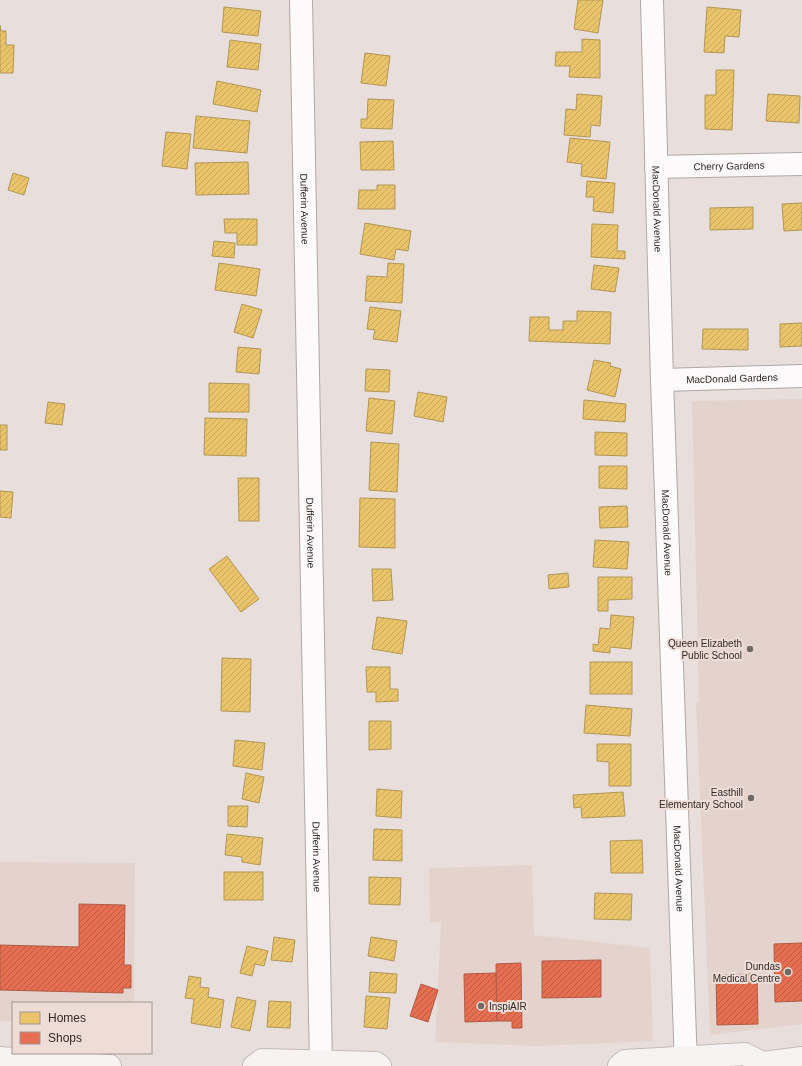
<svg xmlns="http://www.w3.org/2000/svg" width="802" height="1066" viewBox="0 0 802 1066" font-family="Arial,sans-serif">
  <style>
    .built { fill: #e3d3cc }
    .homes { fill: url(#homes-hatch); stroke: #b29656 }
    .shops { fill: url(#shops-hatch); stroke: #b05a44 }
    .lines { fill: none; stroke-linecap: round; stroke-linejoin: round }
    .minor-casing { stroke: #afa8a6; stroke-width: 24 }
    .major-casing { stroke: #c4bab9; stroke-width: 24 }
    .minor { stroke: #fcfafa; stroke-width: 22 }
    .major { stroke: #f6f3f2; stroke-width: 22 }
    .poi-dot { fill: #706966; stroke: #eeddd6; stroke-width: 1.5 }
    .labels { text-anchor: middle; dominant-baseline: central; stroke-width: 4; stroke-linejoin: round; paint-order: stroke }
    .street-label { font-size: 10px; fill: #302a27; stroke: #eeddd6 }
    .poi-label { font-size: 10px; fill: #302a27; stroke: #eeddd6; text-anchor: end }
  </style>
  <defs>
    <pattern id="homes-hatch" width="6" height="6" patternUnits="userSpaceOnUse"><rect width="6" height="6" fill="#e9c46a"/><path d="M-1 1l2-2M0 6l6-6M5 7l2-2" fill="none" stroke="#c8a95c"/></pattern>
    <pattern id="shops-hatch" width="6" height="6" patternUnits="userSpaceOnUse"><rect width="6" height="6" fill="#e76f51"/><path d="M-1 1l2-2M0 6l6-6M5 7l2-2" fill="none" stroke="#bc5b43"/></pattern>
  </defs>
  <rect width="100%" height="100%" fill="#e8dfdc"/>
  <g class="built">
    <polygon points="802,399 802,1024 710,1035 696,703 699,702 692,401"/>
    <polygon points="0,862 135,863 134,1003 13,1003 13,1021 0,1021"/>
    <polygon points="532,865 534,935 650,948 653,1041 537,1046 435,1042 441,922 430,922 429,868"/>
  </g>
  <g class="homes">
    <polygon points="578,0 603,0 598,33 574,29"/>
    <polygon points="224,7 261,11 258,36 222,32"/>
    <polygon points="707,7 741,10 739,37 725,36 724,53 704,52"/>
    <polygon points="0,25 1,31 6,31 6,45 14,45 13,73 0,73"/>
    <polygon points="582,39 600,40 600,78 569,77 570,66 555,66 556,52 582,52"/>
    <polygon points="230,40 261,44 258,70 227,67"/>
    <polygon points="365,53 390,56 386,86 361,83"/>
    <polygon points="716,70 734,70 732,130 705,129 705,95 716,95"/>
    <polygon points="217,81 261,90 257,112 213,104"/>
    <polygon points="577,94 602,96 600,126 591,125 590,137 564,135 566,109 576,110"/>
    <polygon points="768,94 800,96 799,123 766,121"/>
    <polygon points="368,99 394,100 392,129 361,128 361,119 367,119"/>
    <polygon points="196,116 250,121 247,153 193,148"/>
    <polygon points="166,132 191,134 187,169 162,166"/>
    <polygon points="570,138 610,142 606,179 581,176 582,164 567,162"/>
    <polygon points="393,141 394,170 361,170 360,142"/>
    <polygon points="248,162 249,194 196,195 195,163"/>
    <polygon points="13,173 29,178 24,195 8,190"/>
    <polygon points="587,181 615,183 613,213 593,211 594,197 586,197"/>
    <polygon points="377,185 395,185 395,209 358,209 359,190 377,190"/>
    <polygon points="802,203 802,230 784,231 782,204"/>
    <polygon points="753,207 753,229 710,230 710,208"/>
    <polygon points="224,219 257,219 257,245 237,245 237,233 225,233"/>
    <polygon points="365,223 411,231 408,251 396,249 394,260 360,254"/>
    <polygon points="592,224 618,225 617,251 625,251 625,259 591,257"/>
    <polygon points="214,241 235,243 234,258 212,256"/>
    <polygon points="219,263 260,269 256,296 215,290"/>
    <polygon points="388,263 404,264 402,303 365,301 367,276 387,277"/>
    <polygon points="594,265 619,268 615,292 591,289"/>
    <polygon points="242,304 262,310 253,338 234,332"/>
    <polygon points="370,307 401,311 397,342 373,339 375,330 367,329"/>
    <polygon points="577,311 611,312 610,344 529,341 530,317 549,317 549,330 563,330 563,321 577,321"/>
    <polygon points="802,323 802,346 780,347 780,324"/>
    <polygon points="703,329 748,329 748,350 702,349"/>
    <polygon points="238,347 261,349 259,374 236,372"/>
    <polygon points="594,360 611,363 610,366 621,369 615,397 587,390"/>
    <polygon points="366,369 390,370 389,392 365,391"/>
    <polygon points="209,383 249,384 249,412 209,412"/>
    <polygon points="418,392 447,397 443,422 414,416"/>
    <polygon points="369,398 395,401 392,434 366,431"/>
    <polygon points="584,400 626,404 625,422 583,419"/>
    <polygon points="48,402 65,404 62,425 45,423"/>
    <polygon points="205,418 247,419 246,456 204,455"/>
    <rect x="0" y="425" width="7" height="25"/>
    <polygon points="595,432 627,433 627,456 595,455"/>
    <polygon points="371,442 399,444 397,492 369,490"/>
    <polygon points="599,466 627,466 627,489 599,488"/>
    <polygon points="238,478 259,478 259,521 239,521"/>
    <polygon points="0,491 13,492 11,518 0,517"/>
    <polygon points="360,498 395,499 395,548 359,547"/>
    <polygon points="627,506 628,527 600,528 599,507"/>
    <polygon points="595,540 629,542 627,569 593,567"/>
    <polygon points="227,556 259,599 241,612 209,569"/>
    <polygon points="372,569 391,569 393,600 373,601"/>
    <polygon points="568,573 569,587 549,589 548,575"/>
    <polygon points="598,577 632,577 632,599 608,600 608,611 598,611"/>
    <polygon points="611,615 634,617 631,649 610,647 610,653 593,651 593,644 598,645 600,628 610,629"/>
    <polygon points="377,617 407,621 402,654 372,649"/>
    <polygon points="222,658 251,659 250,712 221,711"/>
    <rect x="590" y="662" width="42" height="32"/>
    <polygon points="366,667 390,667 390,689 398,689 398,701 376,702 376,692 367,692"/>
    <polygon points="586,705 632,709 630,736 584,733"/>
    <polygon points="369,721 391,721 391,749 369,750"/>
    <polygon points="235,740 265,743 262,770 233,766"/>
    <polygon points="597,744 631,744 631,786 609,786 609,762 597,761"/>
    <polygon points="246,773 264,777 259,803 242,799"/>
    <polygon points="377,789 402,791 401,818 376,816"/>
    <polygon points="623,792 625,816 582,818 581,807 574,808 573,795"/>
    <polygon points="228,806 248,806 247,827 228,826"/>
    <polygon points="374,829 402,830 402,861 373,860"/>
    <polygon points="227,834 263,838 260,865 242,862 242,857 225,855"/>
    <polygon points="642,840 643,873 611,873 610,841"/>
    <rect x="224" y="872" width="39" height="28"/>
    <polygon points="369,877 401,878 400,905 369,904"/>
    <polygon points="595,893 632,894 631,920 594,919"/>
    <polygon points="274,937 295,940 292,962 271,960"/>
    <polygon points="371,937 397,941 394,961 368,956"/>
    <polygon points="247,946 268,951 264,966 255,964 252,976 240,973"/>
    <polygon points="370,972 397,974 396,993 369,992"/>
    <polygon points="189,976 201,978 200,987 209,988 208,997 224,1000 220,1028 191,1023 194,999 185,998"/>
    <polygon points="366,996 390,998 387,1029 364,1027"/>
    <polygon points="237,997 256,1001 250,1031 231,1027"/>
    <polygon points="269,1001 291,1002 290,1028 267,1027"/>
  </g>
  <g class="shops">
    <polygon points="79,904 125,905 124,965 131,965 131,988 123,988 123,993 0,990 0,945 79,947"/>
    <polygon points="802,943 802,1001 775,1002 774,944"/>
    <polygon points="601,960 601,997 542,998 542,961"/>
    <polygon points="521,963 522,1028 512,1028 512,1021 497,1021 496,964"/>
    <polygon points="496,973 497,1021 465,1022 464,974"/>
    <polygon points="757,974 758,1024 717,1025 716,975"/>
    <polygon points="421,984 438,990 428,1022 410,1016"/>
  </g>
  <g class="lines">
    <g class="minor-casing">
      <g id="minor">
        <path id="s1" d="M301 0 321 1066"/>
        <path id="s2" d="M652 0 662 380 686 1066"/>
        <path id="s3" d="M656 167 802 164"/>
        <path id="s4" d="M662 380 802 376"/>
      </g>
    </g>
    <g class="major-casing">
      <g id="major">
        <polyline points="0,1058 110,1066"/>
        <polyline points="254,1066 262,1060 376,1063 380,1066"/>
        <polyline points="619,1066 625,1061 745,1054 762,1063 802,1058"/>
      </g>
    </g>
    <use href="#minor" class="minor"/>
    <use href="#major" class="major"/>
  </g>
  <g class="poi-dot">
    <circle cx="750" cy="649" r="4"/>
    <circle cx="751" cy="798" r="4"/>
    <circle cx="788" cy="972" r="4"/>
    <circle cx="481" cy="1006" r="4"/>
  </g>
  <g class="labels">
    <g class="street-label">
      <text stroke="none"><textPath href="#s3" startOffset="73">Cherry Gardens</textPath></text>
      <text stroke="none"><textPath href="#s1" startOffset="209">Dufferin Avenue</textPath></text>
      <text stroke="none"><textPath href="#s2" startOffset="209">MacDonald Avenue</textPath></text>
      <text stroke="none"><textPath href="#s4" startOffset="70">MacDonald Gardens</textPath></text>
      <text stroke="none"><textPath href="#s1" startOffset="533">Dufferin Avenue</textPath></text>
      <text stroke="none"><textPath href="#s2" startOffset="533">MacDonald Avenue</textPath></text>
      <text stroke="none"><textPath href="#s1" startOffset="857">Dufferin Avenue</textPath></text>
      <text stroke="none"><textPath href="#s2" startOffset="869">MacDonald Avenue</textPath></text>
    </g>
    <g class="poi-label">
      <text x="742" y="643">Queen Elizabeth<tspan x="742" dy="12">Public School</tspan></text>
      <text x="743" y="792">Easthill<tspan x="743" dy="12">Elementary School</tspan></text>
      <text x="780" y="966">Dundas<tspan x="780" dy="12">Medical Centre</tspan></text>
      <text x="489" y="1006" text-anchor="start">InspiAIR</text>
    </g>
  </g>
  <rect x="12" y="1002" width="140" height="52" fill="#eeddd6" stroke="#a29590"/>
  <rect x="20" y="1012" width="20" height="12" fill="#e9c46a" stroke="#a29590"/>
  <text x="48" y="1022" font-size="12" fill="#302a27">Homes</text>
  <rect x="20" y="1032" width="20" height="12" fill="#e76f51" stroke="#a29590"/>
  <text x="48" y="1042" font-size="12" fill="#302a27">Shops</text>
</svg>
